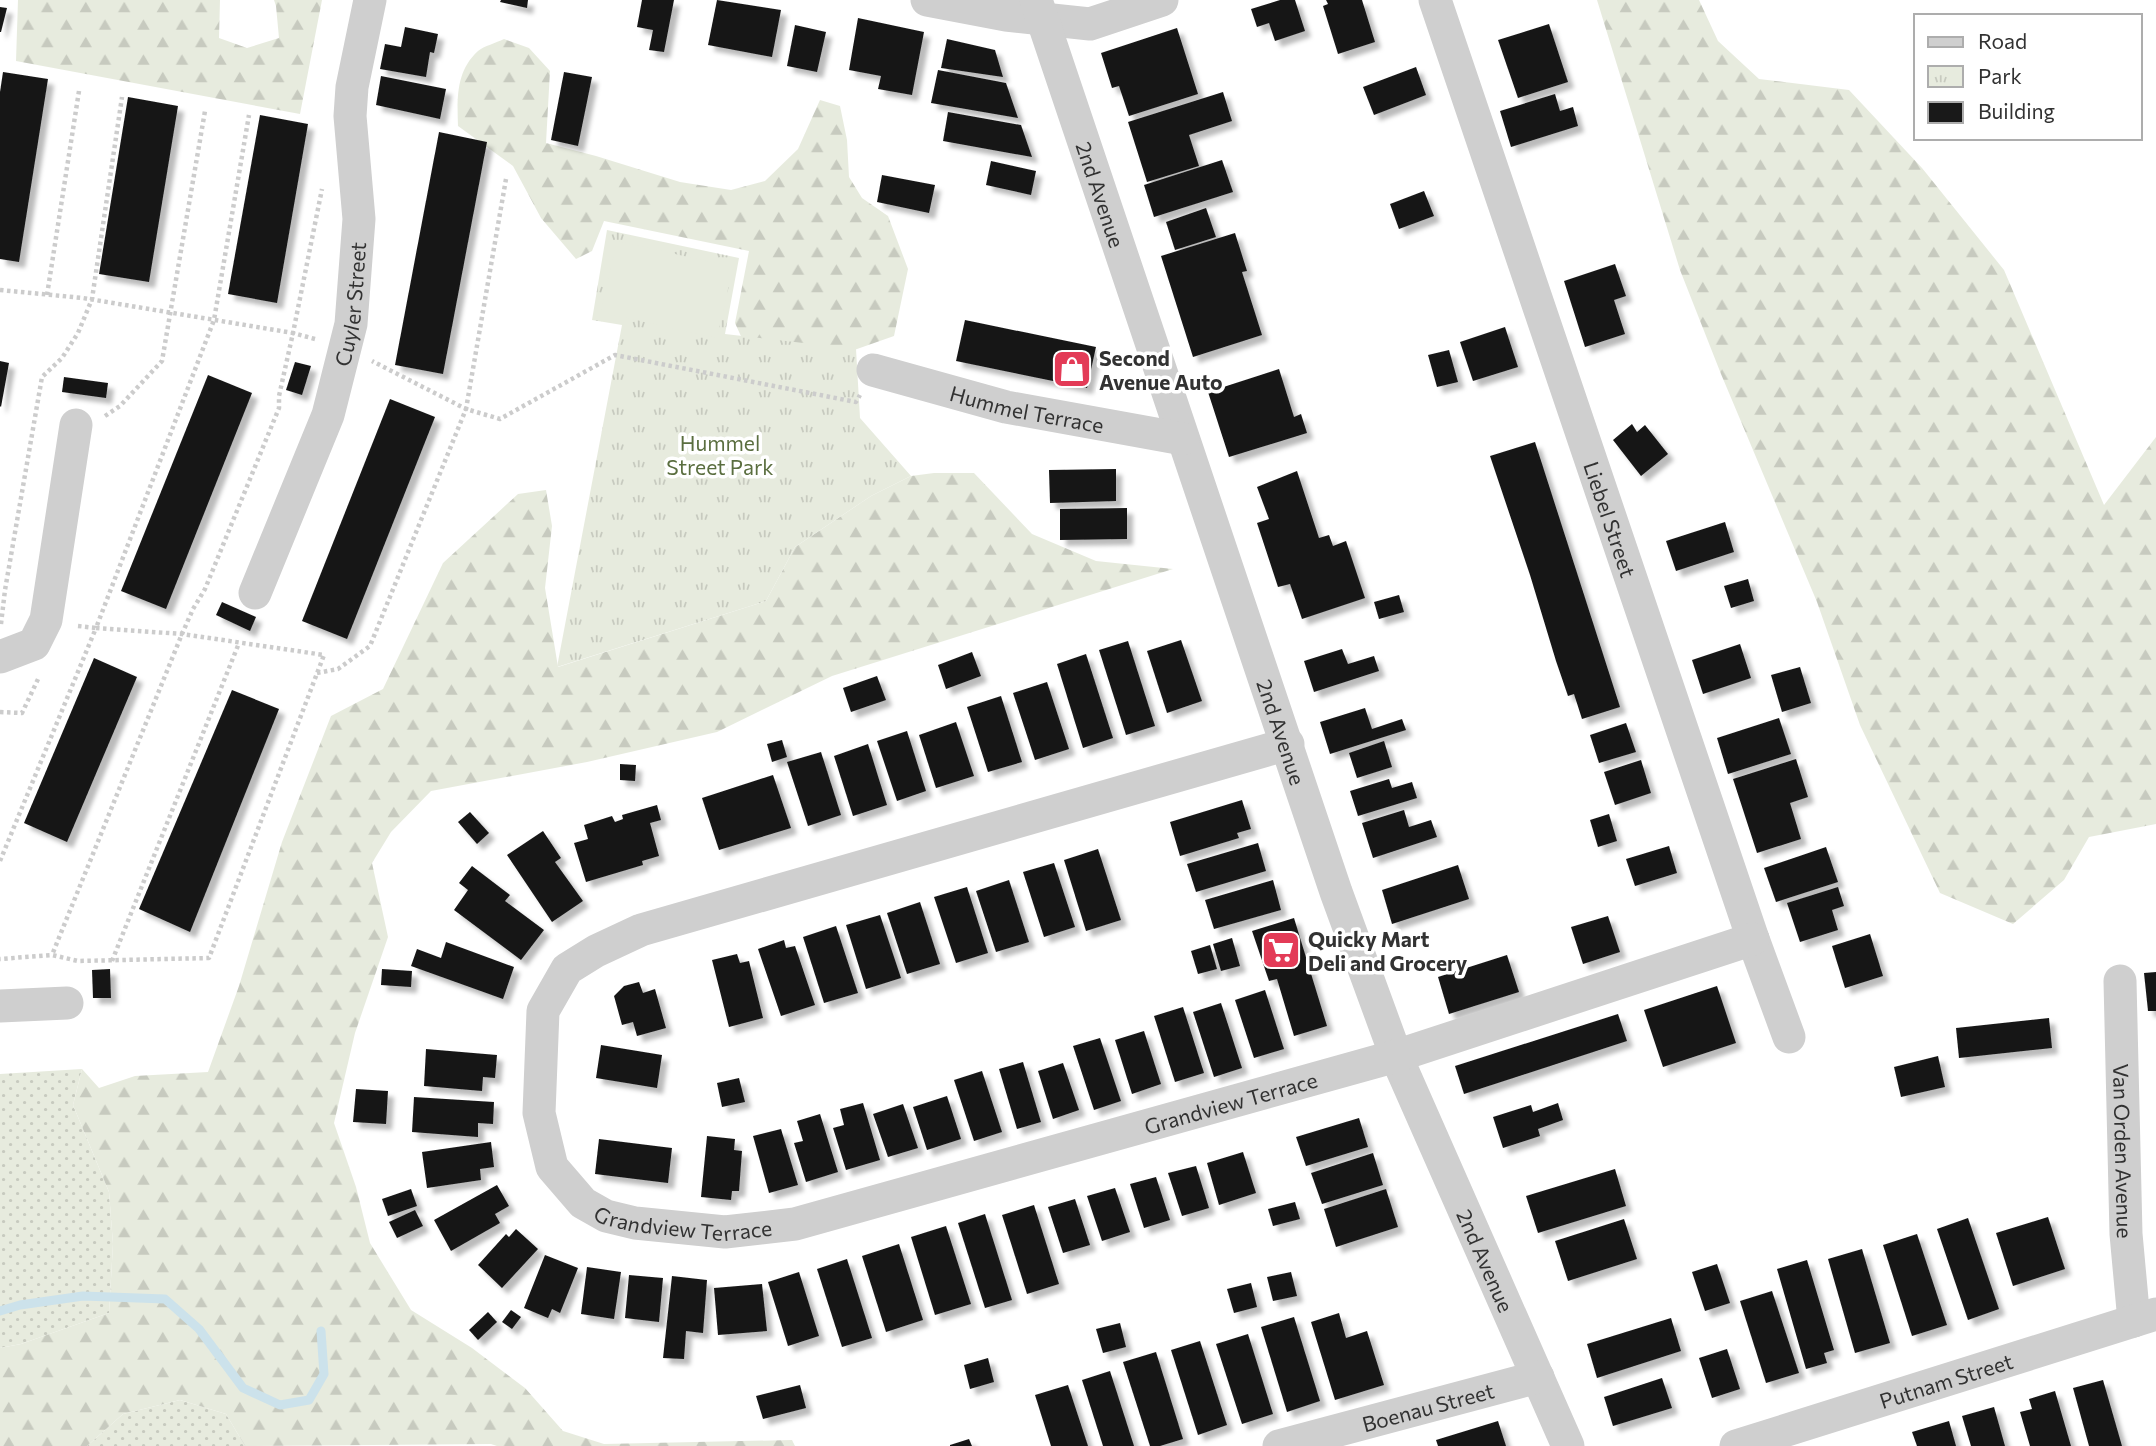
<svg xmlns="http://www.w3.org/2000/svg" width="2156" height="1446" viewBox="0 0 2156 1446" font-family="Commissioner,sans-serif">
  <style>
    .grass { fill: url(#grass-dots) }
    .forest { fill: url(#forest-firs) }
    .park { fill: url(#park-tufts) }
    .garden { fill: #e7ebde }
    .lines { fill: none; stroke-linecap: round; stroke-linejoin: round }
    .stream { stroke: #cce2eb; stroke-width: 9 }
    .building { fill: #191919; filter: url(#shadow) }
    .path { stroke: #ccc; stroke-width: 4.5; stroke-dasharray: 3.5 3.5; stroke-linecap: butt }
    .minor { stroke: #cfcfcf; stroke-width: 33 }
    .labels { text-anchor: middle; dominant-baseline: central; stroke-width: 7; stroke-linejoin: round; paint-order: stroke }
    .street-label { font-size: 21px; fill: #323232; stroke: #fff }
    .poi-label { font-size: 21px; font-weight: bold; fill: #323232; stroke: #fff; text-anchor: start }
    .park-label { font-size: 21px; fill: #5a6e3f; stroke: #fff }
  </style>
  <defs>
    <pattern id="grass-dots" width="8" height="8" patternUnits="userSpaceOnUse" patternTransform="scale(1.75)"><rect width="8" height="8" fill="#e7ebde"/><path d="M2 2h.1M6 6h.1" fill="none" stroke="#c7cabf" stroke-width="1.8" stroke-linecap="round"/></pattern>
    <pattern id="forest-firs" width="22" height="20" patternUnits="userSpaceOnUse" patternTransform="scale(1.75)"><rect width="22" height="20" fill="#e7ebde"/><path d="M5 1l3.5 6h-7zM16 11l3.5 6h-7z" fill="#c7cabf"/></pattern>
    <pattern id="park-tufts" width="24" height="20" patternUnits="userSpaceOnUse" patternTransform="scale(1.75)"><rect width="24" height="20" fill="#e7ebde"/><path d="M3 7l-1-3M5 7V3M7 7l1-3M15 17l-1-3M17 17v-4M19 17l1-3" fill="none" stroke="#c7cabf"/></pattern>
    <filter id="shadow"><feDropShadow dx="6" dy="6" stdDeviation="2" flood-color="#0004"/></filter>
  </defs>
  <rect width="100%" height="100%" fill="#fff"/>
  <g class="grass">
    <polygon points="82,1069 73,1105 109,1192 113,1244 109,1313 21,1344 0,1348 0,1074"/>
    <polygon points="180,1400 226,1414 245,1446 87,1446 123,1414"/>
  </g>
  <g class="forest">
    <polygon points="18,0 220,0 219,38 247,48 279,38 276,6 274,0 322,0 300,114 16,61"/>
    <polygon points="1597,0 1699,0 1718,41 1759,79 1849,90 1922,168 2004,270 2104,505 2156,437 2156,824 2089,837 2064,880 2013,924 1940,893 1860,725 1817,602 1721,374 1680,270"/>
    <path d="M504 39 529 48 550 71 546 143 596 156 680 182 731 190 765 181 798 149 820 100 840 106 847 140 849 177 862 198 888 216 908 269 894 336 840 355 745 345 735 323 749 251 604 221 592 251 576 259 541 218 513 166 458 126C457 98 456 71 478 51 484 46 496 43 504 39Z"/>
    <polygon points="934,473 974,473 1032,534 1096,561 1173,569 832,676 717,732 587,762 431,791 391,832 372,863 388,937 355,1033 334,1123 356,1187 370,1243 411,1310 472,1348 525,1388 563,1431 604,1444 792,1440 795,1446 497,1446 491,1444 245,1446 226,1414 180,1400 123,1414 87,1446 0,1446 0,1348 21,1344 109,1313 113,1244 109,1192 73,1105 82,1069 99,1088 135,1076 208,1072 239,986 282,842 331,716 383,689 443,563 518,494 546,490 552,526 545,588 558,667 766,601 795,547 871,496 911,476"/>
  </g>
  <polygon class="park" points="607,230 739,258 725,334 856,349 860,418 911,476 871,496 795,547 766,601 557,667 622,325 592,320"/>
  <polygon class="garden" points="617,241 733,267 717,338 601,312"/>
  <g class="lines">
    <polyline class="stream" points="0,1311 20,1305 83,1296 165,1299 199,1329 243,1388 280,1405 309,1400 324,1374 321,1331"/>
  </g>
  <g class="building">
    <polygon points="501,0 528,0 527,8 500,2"/>
    <polygon points="642,0 674,0 664,52 649,50 653,30 637,27"/>
    <polygon points="717,0 781,10 772,57 708,45"/>
    <polygon points="1280,0 1295,0 1305,31 1275,41 1269,23 1257,27 1251,9"/>
    <polygon points="1326,0 1362,0 1375,42 1338,54 1323,6 1328,4"/>
    <polygon points="0,7 7,8 1,32 0,32"/>
    <polygon points="858,18 924,32 912,95 878,89 881,76 849,70"/>
    <polygon points="1549,24 1568,82 1518,98 1498,40"/>
    <polygon points="795,25 826,32 817,72 787,66"/>
    <polygon points="405,27 438,34 434,53 430,52 426,77 380,69 385,44 401,47"/>
    <polygon points="1177,28 1198,94 1129,116 1119,86 1112,88 1101,53"/>
    <polygon points="947,39 995,50 1003,77 941,68"/>
    <polygon points="1416,67 1426,95 1374,115 1363,87"/>
    <polygon points="938,70 1006,83 1018,118 931,103"/>
    <polygon points="3,72 48,79 19,262 0,259 0,92"/>
    <polygon points="564,72 592,77 578,146 551,140"/>
    <polygon points="381,76 446,89 440,119 376,105"/>
    <polygon points="1223,92 1232,121 1189,135 1199,166 1147,182 1128,122"/>
    <polygon points="1555,94 1560,111 1573,107 1578,126 1511,147 1500,111"/>
    <polygon points="128,97 178,106 149,282 99,274"/>
    <polygon points="948,112 1021,125 1032,157 943,141"/>
    <polygon points="260,115 308,124 277,303 228,294"/>
    <polygon points="439,132 487,142 443,374 395,365"/>
    <polygon points="1222,160 1233,192 1154,217 1144,185"/>
    <polygon points="991,161 1036,171 1031,195 986,185"/>
    <polygon points="882,175 935,185 929,213 877,202"/>
    <polygon points="1424,191 1434,216 1399,229 1390,204"/>
    <polygon points="1206,208 1216,237 1175,250 1166,222"/>
    <polygon points="1235,233 1247,271 1242,272 1262,335 1193,357 1161,256"/>
    <polygon points="1615,264 1626,296 1614,300 1625,334 1585,347 1564,281"/>
    <polygon points="965,320 1096,347 1087,388 956,361"/>
    <polygon points="1505,327 1518,367 1473,381 1460,342"/>
    <polygon points="1449,350 1458,382 1437,387 1428,355"/>
    <polygon points="0,361 9,363 1,407 0,406"/>
    <polygon points="295,362 311,366 302,395 286,390"/>
    <polygon points="1279,369 1294,417 1301,414 1307,433 1229,457 1208,392"/>
    <polygon points="208,375 252,393 166,609 121,591"/>
    <polygon points="64,377 108,383 106,398 62,392"/>
    <polygon points="390,399 435,417 347,639 302,621"/>
    <polygon points="1632,424 1637,432 1645,425 1668,454 1641,476 1613,440"/>
    <polygon points="1535,442 1620,707 1582,719 1574,694 1568,696 1556,661 1530,575 1490,456"/>
    <polygon points="1116,469 1116,501 1050,503 1049,470"/>
    <polygon points="1297,471 1319,538 1329,535 1333,546 1346,541 1365,598 1302,619 1290,584 1278,587 1257,523 1269,519 1257,487"/>
    <polygon points="1127,508 1127,539 1060,540 1060,509"/>
    <polygon points="1725,522 1734,552 1676,571 1666,541"/>
    <polygon points="1748,579 1754,601 1731,608 1724,586"/>
    <polygon points="1399,595 1404,612 1379,619 1374,602"/>
    <polygon points="222,602 256,617 250,631 216,615"/>
    <polygon points="1181,640 1202,701 1167,713 1147,651"/>
    <polygon points="1128,641 1155,726 1126,735 1099,650"/>
    <polygon points="1740,644 1751,678 1703,694 1692,660"/>
    <polygon points="1342,649 1348,664 1374,656 1379,671 1314,692 1304,661"/>
    <polygon points="972,652 981,676 946,689 938,665"/>
    <polygon points="1086,654 1113,738 1083,748 1057,664"/>
    <polygon points="94,658 137,677 67,842 24,823"/>
    <polygon points="1800,667 1811,703 1782,712 1771,675"/>
    <polygon points="877,676 886,700 851,712 843,688"/>
    <polygon points="1047,682 1069,749 1035,760 1013,693"/>
    <polygon points="232,690 279,709 190,932 139,909"/>
    <polygon points="1001,696 1022,762 988,772 967,707"/>
    <polygon points="1365,708 1372,729 1402,719 1406,730 1330,754 1320,722"/>
    <polygon points="1779,718 1791,754 1728,774 1717,738"/>
    <polygon points="956,722 974,776 936,788 919,735"/>
    <polygon points="1626,723 1636,752 1599,763 1590,735"/>
    <polygon points="907,731 926,791 897,801 877,741"/>
    <polygon points="782,740 787,757 772,762 767,744"/>
    <polygon points="1384,741 1392,767 1357,778 1349,753"/>
    <polygon points="868,744 887,805 853,816 834,756"/>
    <polygon points="821,752 841,815 808,826 787,762"/>
    <polygon points="1796,759 1808,797 1790,803 1801,839 1757,853 1733,779"/>
    <polygon points="1641,760 1651,793 1615,805 1604,772"/>
    <polygon points="620,764 636,765 635,781 620,780"/>
    <polygon points="773,775 791,828 719,850 702,798"/>
    <polygon points="1389,779 1392,788 1412,782 1417,798 1358,816 1350,791"/>
    <polygon points="1242,800 1251,829 1237,833 1239,838 1180,856 1170,822"/>
    <polygon points="657,805 661,820 650,823 659,856 642,861 643,865 586,882 574,843 588,839 584,825 612,816 615,822 623,819 622,815"/>
    <polygon points="1404,810 1409,827 1431,820 1437,837 1373,858 1362,823"/>
    <polygon points="470,812 489,833 477,844 458,822"/>
    <polygon points="1609,814 1617,841 1598,847 1590,820"/>
    <polygon points="543,831 561,858 555,862 583,901 552,922 507,855"/>
    <polygon points="1258,843 1266,871 1196,892 1187,864"/>
    <polygon points="1669,846 1677,873 1635,886 1626,859"/>
    <polygon points="1826,847 1838,882 1776,902 1764,868"/>
    <polygon points="1098,849 1121,920 1086,931 1064,860"/>
    <polygon points="1054,863 1075,927 1044,937 1023,872"/>
    <polygon points="1458,865 1469,899 1392,924 1382,890"/>
    <polygon points="472,866 510,895 505,901 544,930 521,960 454,910 468,890 459,883"/>
    <polygon points="1009,880 1029,942 996,952 976,891"/>
    <polygon points="1273,880 1281,910 1214,929 1205,900"/>
    <polygon points="967,887 988,953 956,963 934,897"/>
    <polygon points="1838,887 1844,906 1832,910 1838,930 1800,942 1787,903"/>
    <polygon points="920,902 940,964 907,974 887,913"/>
    <polygon points="880,915 901,978 866,989 846,925"/>
    <polygon points="1608,916 1620,952 1583,964 1571,927"/>
    <polygon points="1294,918 1327,1026 1294,1036 1277,979 1269,981 1252,931"/>
    <polygon points="836,926 858,993 824,1003 803,937"/>
    <polygon points="1870,934 1883,976 1845,988 1832,946"/>
    <polygon points="1232,938 1240,966 1221,971 1213,944"/>
    <polygon points="784,940 786,948 795,946 815,1005 781,1016 758,949"/>
    <polygon points="446,942 514,967 503,999 411,966 417,949 441,958"/>
    <polygon points="1210,945 1217,969 1198,974 1191,951"/>
    <polygon points="737,954 740,963 749,961 763,1018 729,1027 712,960"/>
    <polygon points="1507,955 1519,992 1449,1014 1438,977"/>
    <polygon points="110,969 111,998 93,998 92,970"/>
    <polygon points="382,969 412,971 411,987 381,985"/>
    <polygon points="2156,972 2156,1011 2148,1011 2144,973"/>
    <polygon points="639,982 643,993 655,989 666,1028 637,1036 633,1022 622,1025 614,996 624,986"/>
    <polygon points="1717,986 1736,1043 1663,1067 1644,1010"/>
    <polygon points="1265,990 1284,1049 1254,1058 1235,1000"/>
    <polygon points="1221,1003 1242,1068 1214,1077 1193,1012"/>
    <polygon points="1183,1007 1204,1073 1175,1082 1154,1016"/>
    <polygon points="1618,1014 1627,1041 1464,1094 1455,1066"/>
    <polygon points="2049,1018 2052,1048 1959,1058 1956,1028"/>
    <polygon points="1144,1031 1161,1084 1132,1094 1115,1040"/>
    <polygon points="1100,1038 1121,1101 1094,1110 1073,1046"/>
    <polygon points="601,1045 662,1055 657,1088 596,1078"/>
    <polygon points="426,1049 497,1055 495,1078 483,1077 482,1091 424,1086"/>
    <polygon points="1938,1056 1945,1087 1901,1097 1894,1067"/>
    <polygon points="1023,1062 1041,1122 1017,1129 999,1069"/>
    <polygon points="1063,1063 1079,1110 1053,1119 1038,1071"/>
    <polygon points="982,1071 1002,1132 974,1141 954,1080"/>
    <polygon points="739,1078 745,1102 722,1107 717,1083"/>
    <polygon points="356,1089 388,1091 386,1124 353,1122"/>
    <polygon points="947,1096 961,1139 927,1150 913,1107"/>
    <polygon points="414,1097 494,1102 493,1124 478,1123 478,1137 412,1132"/>
    <polygon points="863,1103 880,1160 846,1170 833,1128 844,1125 840,1109"/>
    <polygon points="1558,1103 1563,1120 1538,1129 1540,1136 1503,1148 1493,1117 1531,1105 1533,1112"/>
    <polygon points="903,1104 918,1148 888,1157 873,1114"/>
    <polygon points="820,1114 838,1172 806,1182 794,1143 803,1141 797,1121"/>
    <polygon points="1359,1118 1368,1147 1306,1166 1296,1137"/>
    <polygon points="781,1129 798,1185 769,1193 753,1136"/>
    <polygon points="707,1136 735,1139 734,1150 742,1151 739,1191 732,1191 731,1200 701,1197"/>
    <polygon points="599,1139 672,1148 668,1183 595,1174"/>
    <polygon points="491,1142 494,1167 480,1169 481,1180 427,1188 422,1152"/>
    <polygon points="1243,1152 1256,1193 1219,1205 1207,1163"/>
    <polygon points="1373,1153 1383,1185 1322,1204 1311,1173"/>
    <polygon points="1196,1166 1209,1208 1182,1216 1168,1173"/>
    <polygon points="1615,1169 1626,1206 1538,1233 1526,1196"/>
    <polygon points="1156,1177 1170,1220 1144,1228 1130,1184"/>
    <polygon points="497,1185 509,1206 495,1214 500,1223 451,1251 434,1220"/>
    <polygon points="1115,1188 1130,1232 1102,1241 1087,1196"/>
    <polygon points="411,1189 417,1206 388,1216 382,1199"/>
    <polygon points="1386,1189 1398,1227 1336,1247 1324,1209"/>
    <polygon points="1075,1199 1090,1245 1063,1253 1048,1207"/>
    <polygon points="1295,1202 1300,1219 1273,1226 1268,1209"/>
    <polygon points="1034,1205 1059,1284 1027,1294 1002,1215"/>
    <polygon points="415,1210 423,1226 397,1238 389,1222"/>
    <polygon points="985,1214 1012,1300 985,1308 958,1223"/>
    <polygon points="2048,1217 2065,1269 2013,1286 1996,1233"/>
    <polygon points="1968,1218 1999,1309 1968,1320 1937,1229"/>
    <polygon points="1624,1219 1637,1259 1568,1281 1555,1241"/>
    <polygon points="946,1226 971,1304 935,1315 911,1237"/>
    <polygon points="516,1229 538,1249 502,1288 478,1265 506,1234 509,1237"/>
    <polygon points="1917,1234 1947,1325 1912,1336 1883,1245"/>
    <polygon points="899,1244 923,1320 886,1332 862,1256"/>
    <polygon points="1862,1249 1890,1343 1855,1353 1828,1259"/>
    <polygon points="545,1255 578,1268 560,1313 552,1309 548,1318 524,1308"/>
    <polygon points="847,1259 872,1338 842,1347 817,1269"/>
    <polygon points="1807,1260 1834,1350 1824,1353 1827,1363 1806,1369 1777,1269"/>
    <polygon points="1717,1264 1730,1303 1705,1311 1692,1272"/>
    <polygon points="587,1267 621,1272 614,1319 581,1314"/>
    <polygon points="799,1272 819,1336 788,1346 768,1282"/>
    <polygon points="1291,1272 1297,1296 1273,1301 1267,1277"/>
    <polygon points="629,1275 663,1278 659,1322 625,1318"/>
    <polygon points="672,1276 707,1280 703,1333 686,1331 684,1359 663,1358"/>
    <polygon points="1251,1283 1257,1307 1234,1313 1227,1289"/>
    <polygon points="762,1284 767,1331 718,1335 714,1288"/>
    <polygon points="1772,1291 1799,1373 1766,1383 1740,1301"/>
    <polygon points="511,1310 521,1317 512,1329 502,1322"/>
    <polygon points="488,1312 497,1322 478,1340 469,1330"/>
    <polygon points="1339,1313 1346,1338 1367,1331 1384,1385 1335,1400 1311,1322"/>
    <polygon points="1294,1317 1320,1401 1287,1412 1261,1327"/>
    <polygon points="1671,1318 1681,1351 1597,1378 1587,1344"/>
    <polygon points="1120,1323 1126,1347 1103,1353 1096,1329"/>
    <polygon points="1248,1334 1273,1414 1242,1424 1216,1344"/>
    <polygon points="1200,1341 1227,1425 1198,1435 1171,1350"/>
    <polygon points="1727,1349 1740,1389 1712,1398 1699,1358"/>
    <polygon points="1156,1352 1183,1439 1160,1446 1150,1446 1123,1362"/>
    <polygon points="988,1358 994,1382 970,1389 964,1365"/>
    <polygon points="1110,1371 1134,1446 1103,1446 1082,1380"/>
    <polygon points="1662,1378 1672,1408 1613,1426 1604,1397"/>
    <polygon points="2103,1380 2122,1446 2089,1446 2073,1388"/>
    <polygon points="800,1385 806,1408 763,1419 756,1396"/>
    <polygon points="1068,1385 1088,1446 1051,1446 1035,1395"/>
    <polygon points="2055,1391 2071,1446 2030,1446 2020,1412 2032,1409 2029,1399"/>
    <polygon points="1994,1407 2005,1446 1971,1446 1962,1416"/>
    <polygon points="1498,1421 1506,1446 1438,1446 1436,1440"/>
    <polygon points="1949,1421 1956,1446 1917,1446 1912,1432"/>
    <polygon points="969,1439 972,1446 950,1446 950,1445"/>
  </g>
  <g class="lines">
    <g class="path">
      <polyline points="506,179 466,409 500,419 615,355 856,402 860,395"/>
      <polyline points="0,290 83,298 293,333 279,396 279,408 205,589 193,609 182,634 52,955"/>
      <polyline points="47,295 79,91"/>
      <polyline points="315,339 293,333 322,189"/>
      <polyline points="105,416 120,406 162,361 205,111"/>
      <polyline points="1,624 5,590 42,377 62,358 78,333 92,299 122,97"/>
      <polyline points="78,626 96,628 214,320 249,115"/>
      <polyline points="317,673 338,669 370,646 466,409 372,361"/>
      <polyline points="0,712 22,713 39,677"/>
      <polyline points="0,861 96,628 182,634 324,655 209,958 78,961 52,955 0,959"/>
      <polyline points="112,961 239,643"/>
    </g>
    <g class="minor">
      <polyline points="927,0 1006,15 1090,24 1162,0"/>
      <path id="s1" d="M1036 0 1336 892 1396 1056 1568 1446"/>
      <path id="s2" d="M1435 0 1753 939 1789 1037"/>
      <path id="s3" d="M873 370 1006 407 1183 439"/>
      <path id="s4" d="M255 593 328 415 351 324 359 219 350 116 352 87 370 0"/>
      <polyline points="0,657 34,644 46,620 76,425"/>
      <path id="s5" d="M1288 744 641 930 596 951 567 969 543 1011 539 1113 552 1167 583 1203 606 1216 635 1223 725 1232 795 1224 1396 1056 1753 939"/>
      <path id="s6" d="M2120 981 2126 1234 2134 1321"/>
      <polyline points="0,1006 67,1003"/>
      <path id="s7" d="M1279 1446 1538 1377"/>
      <path id="s8" d="M1736 1446 2156 1314"/>
    </g>
  </g>
  <defs>
    <g id="shop-square" transform="scale(2.0125)"><rect x="-9" y="-9" width="18" height="18" rx="4" fill="#e33b57" stroke="#fff"/><path d="M-5-2.5h2.3a2.7 3.5 0 0 1 5.4 0H5L5.5 6h-11ZM-1.5-2.5h3a1.5 2.3 0 0 0-3 0Z" fill="#fff"/></g>
    <g id="supermarket-square" transform="scale(2.0125)"><rect x="-9" y="-9" width="18" height="18" rx="4" fill="#e33b57" stroke="#fff"/><path d="M-6-5.5h2.5l.6 2H6L4.5 2H-2.5L-4.4-4H-6ZM-1.5 3.2a1.3 1.3 0 1 0 .1 0ZM3 3.2a1.3 1.3 0 1 0 .1 0Z" fill="#fff"/></g>
  </defs>
  <g fill-rule="evenodd">
    <use href="#shop-square" x="1072" y="369"/>
    <use href="#supermarket-square" x="1281" y="950"/>
  </g>
  <g class="labels">
    <g class="street-label">
      <text stroke="none"><textPath href="#s1" startOffset="205">2nd Avenue</textPath></text>
      <text stroke="none"><textPath href="#s4" startOffset="306">Cuyler Street</textPath></text>
      <text stroke="none"><textPath href="#s3" startOffset="159">Hummel Terrace</textPath></text>
      <text stroke="none"><textPath href="#s2" startOffset="548">Liebel Street</textPath></text>
      <text stroke="none"><textPath href="#s1" startOffset="772">2nd Avenue</textPath></text>
      <text stroke="none"><textPath href="#s5" startOffset="1680">Grandview Terrace</textPath></text>
      <text stroke="none"><textPath href="#s6" startOffset="170">Van Orden Avenue</textPath></text>
      <text stroke="none"><textPath href="#s5" startOffset="1115">Grandview Terrace</textPath></text>
      <text stroke="none"><textPath href="#s1" startOffset="1339">2nd Avenue</textPath></text>
      <text stroke="none"><textPath href="#s8" startOffset="220">Putnam Street</textPath></text>
      <text stroke="none"><textPath href="#s7" startOffset="154">Boenau Street</textPath></text>
    </g>
    <g class="poi-label">
      <text x="1099" y="357">Second<tspan x="1099" dy="24">Avenue Auto</tspan></text>
      <text x="1308" y="938">Quicky Mart<tspan x="1308" dy="24">Deli and Grocery</tspan></text>
    </g>
    <g class="park-label">
      <text x="720" y="442">Hummel<tspan x="720" dy="24">Street Park</tspan></text>
    </g>
  </g>
  <rect x="1914" y="14" width="228" height="126" fill="#ffffff" stroke="#adadad" stroke-width="2"/>
  <rect x="1928" y="37" width="35" height="10" fill="#cfcfcf" stroke="#adadad" stroke-width="2"/>
  <text x="1978" y="49" font-size="21" fill="#323232">Road</text>
  <rect x="1928" y="66" width="35" height="21" fill="url(#park-tufts)" stroke="#adadad" stroke-width="2"/>
  <text x="1978" y="84" font-size="21" fill="#323232">Park</text>
  <rect x="1928" y="102" width="35" height="21" fill="#191919" stroke="#adadad" stroke-width="2"/>
  <text x="1978" y="119" font-size="21" fill="#323232">Building</text>
</svg>
